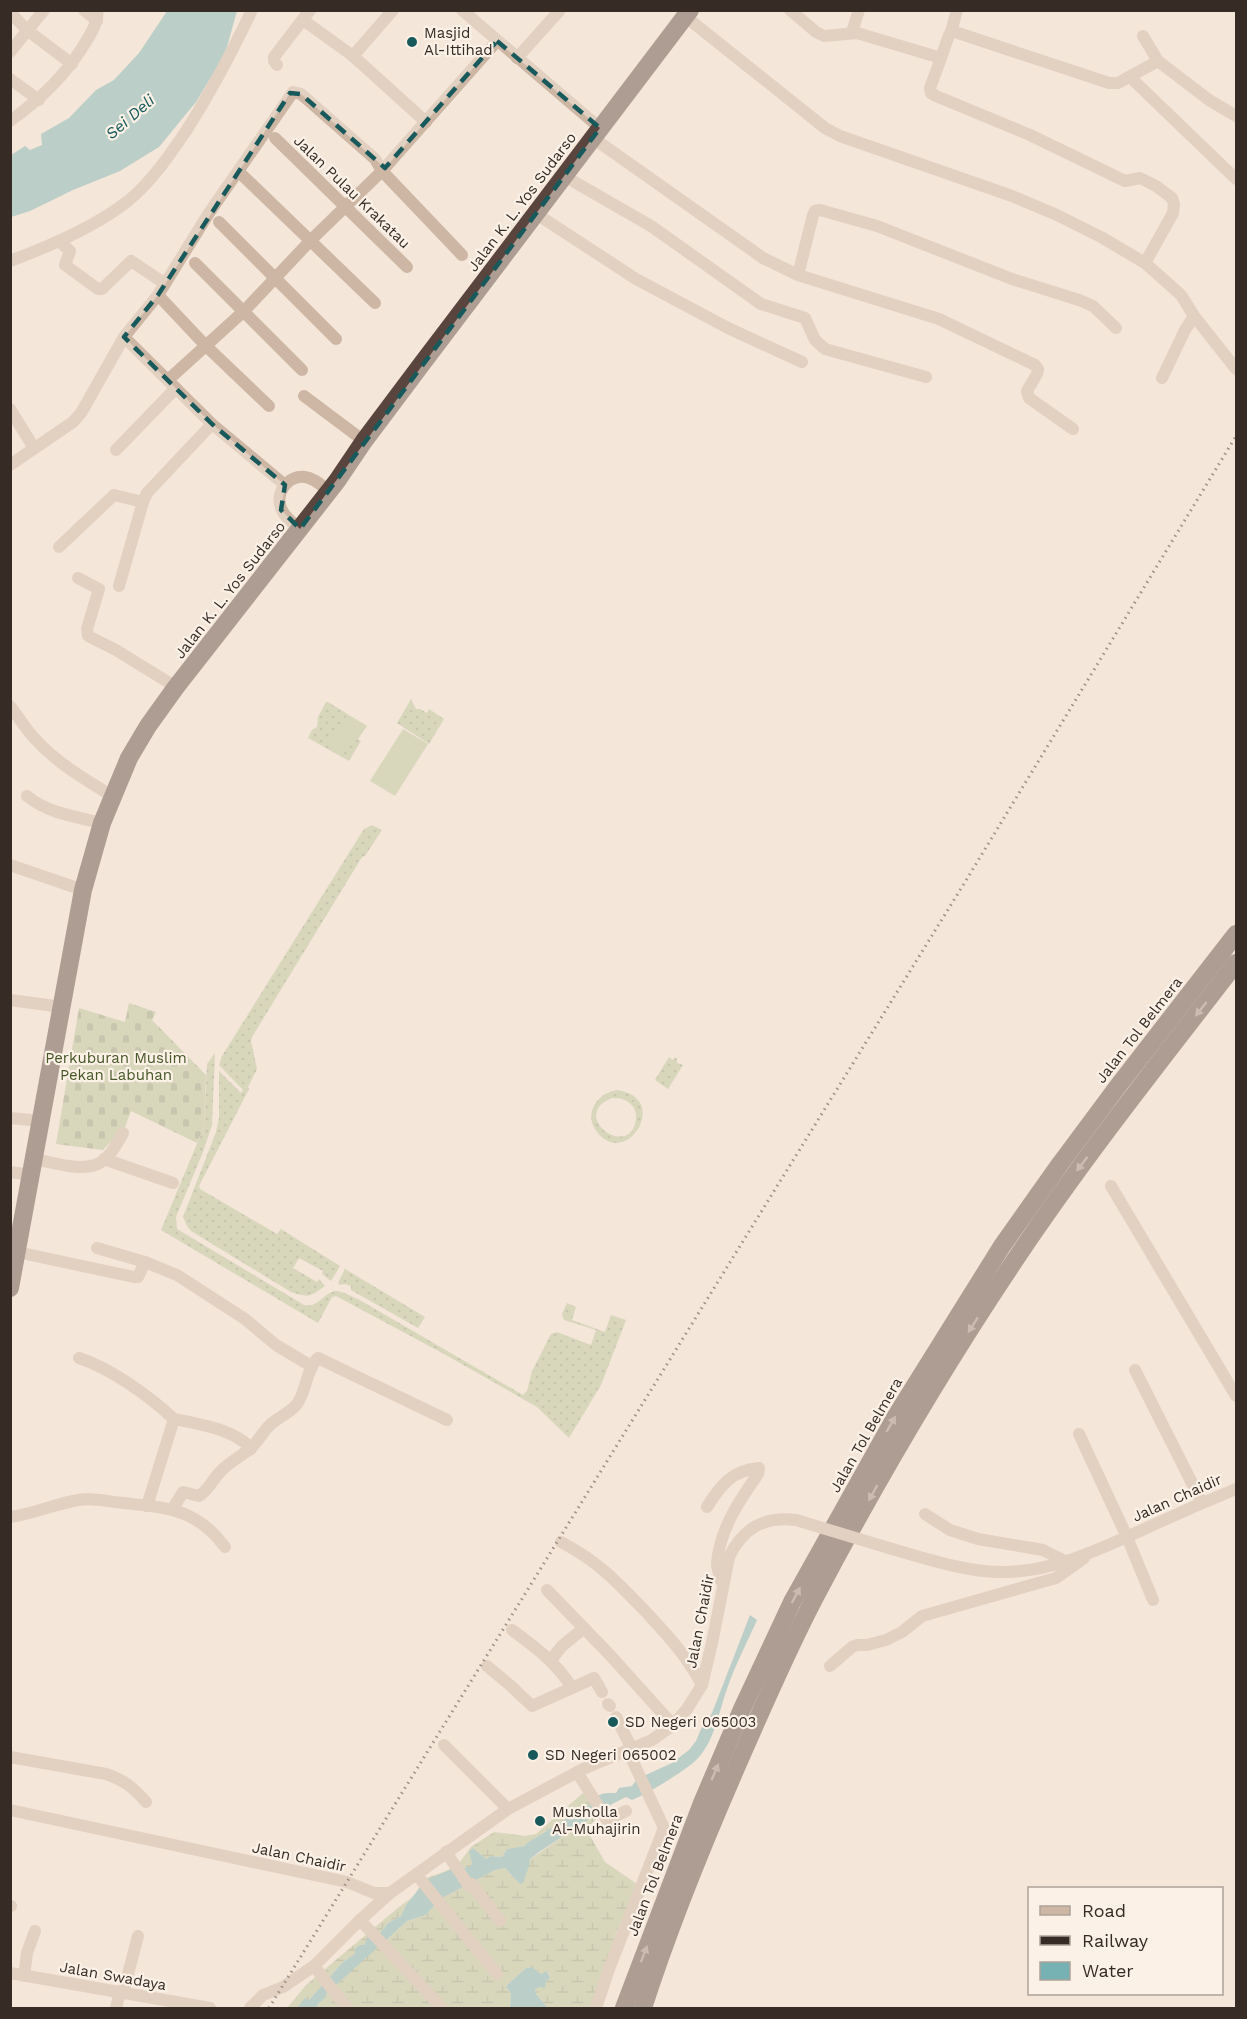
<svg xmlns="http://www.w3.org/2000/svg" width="1247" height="2019" viewBox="0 0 1247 2019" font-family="'Work Sans',sans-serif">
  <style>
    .grass { fill: url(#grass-dots); fill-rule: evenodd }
    .wetland { fill: url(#wetland-marsh) }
    .cemetery { fill: url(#cemetery-stones) }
    .green { fill: #b6c498 }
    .water { fill: #76b2b3 }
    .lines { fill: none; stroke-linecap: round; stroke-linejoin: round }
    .minor { stroke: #cdb6a4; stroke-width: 12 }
    .highway { stroke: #59453d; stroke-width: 18 }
    .rail { stroke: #372b26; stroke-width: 3; stroke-dasharray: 1.5 4.5; stroke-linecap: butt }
    .minor-bridge { stroke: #cdb6a4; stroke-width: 12 }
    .oneway { fill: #9a8a81 }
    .marked { fill: none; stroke: #18595c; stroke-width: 4.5; stroke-dasharray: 12 8; stroke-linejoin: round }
    .poi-dot { fill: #18595c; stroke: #fbf1e6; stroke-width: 2 }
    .labels { text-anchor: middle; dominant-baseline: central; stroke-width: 4.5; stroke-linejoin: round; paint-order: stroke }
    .poi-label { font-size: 15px; fill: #372b26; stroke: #fbf1e6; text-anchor: start }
    .street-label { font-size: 15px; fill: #372b26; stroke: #fbf1e6 }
    .park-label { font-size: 15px; fill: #475828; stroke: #fbf1e6 }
    .water-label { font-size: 16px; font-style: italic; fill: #18595c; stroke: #fbf1e6 }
  </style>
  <defs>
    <pattern id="grass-dots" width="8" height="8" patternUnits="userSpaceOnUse" patternTransform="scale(1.5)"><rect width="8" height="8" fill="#b6c498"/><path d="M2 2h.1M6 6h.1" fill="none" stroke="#959f7c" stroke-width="1.8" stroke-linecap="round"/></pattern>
    <pattern id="wetland-marsh" width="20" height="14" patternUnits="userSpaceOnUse" patternTransform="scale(1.5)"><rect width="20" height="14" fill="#b6c498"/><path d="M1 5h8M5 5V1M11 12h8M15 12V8" fill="none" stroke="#959f7c"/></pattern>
    <pattern id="cemetery-stones" width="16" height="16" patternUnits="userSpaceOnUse" patternTransform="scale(1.5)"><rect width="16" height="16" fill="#b6c498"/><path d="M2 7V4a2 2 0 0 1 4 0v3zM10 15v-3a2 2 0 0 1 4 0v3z" fill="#959f7c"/></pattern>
  </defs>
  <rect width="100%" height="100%" fill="#f4e6d9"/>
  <g class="grass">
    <polygon points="411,699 416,709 420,709 427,713 429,709 444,719 429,744 397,723"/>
    <polygon points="326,702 328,702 367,726 358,739 361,741 349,761 308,738 312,730 317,727 318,717"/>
    <path d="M372 825 382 830 365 856 362 857 252 1037 251 1041 257 1069 248 1087 249 1089 199 1186 200 1189 277 1234 281 1229 340 1266 331 1281 322 1274 323 1271 299 1258 293 1268 317 1282 319 1279 325 1286C310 1297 309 1298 291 1292L191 1231 187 1226 183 1217 216 1132 219 1118V1071L241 1093 243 1090 219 1065 222 1056 364 829Z"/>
    <path d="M215 1053 212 1125 203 1152 176 1217 177 1229 304 1305C319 1308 322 1294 335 1291 341 1290 352 1297 358 1299L523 1395 527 1391 532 1371 551 1334 557 1332 591 1345 596 1330 564 1320 562 1314 567 1303 576 1307 572 1320 605 1332 611 1315 626 1320 601 1385 569 1438 537 1407 444 1354 336 1296 332 1297 318 1323 161 1230 204 1127 207 1064Z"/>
    <polygon points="669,1057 673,1060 675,1058 677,1058 677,1063 683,1065 668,1089 655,1080"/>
    <path d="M617 1090C672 1098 626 1170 597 1132 583 1114 597 1093 617 1090ZM612 1098C625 1097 638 1105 636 1120 629 1161 568 1115 612 1098Z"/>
    <polygon points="345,1269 425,1317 418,1328 351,1290 351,1286 345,1284 340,1285 338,1283"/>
  </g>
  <g class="wetland">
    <polygon points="583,1793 592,1803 527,1843 525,1846 507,1849 502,1857 491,1856 486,1859 473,1848 470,1851 472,1864 470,1867 463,1870 452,1869 426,1881 406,1905 401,1916 388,1923 380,1933 366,1942 356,1954 343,1962 309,2000 297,2008 287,2008 306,1985 399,1907 414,1896 424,1879 446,1871 460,1862 471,1847 494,1832 525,1836 536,1834"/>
    <polygon points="597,1813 596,1819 586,1829 605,1862 637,1884 616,1934 595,2008 548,2008 536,1994 535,1990 550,1978 548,1972 541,1974 532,1967 526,1968 506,1986 511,1994 510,2008 316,2008 325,1994 330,1992 346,1974 407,1921 426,1915 440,1899 495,1870 505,1868 520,1884 529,1860"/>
  </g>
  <polygon class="cemetery" points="129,1003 156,1012 152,1020 206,1075 204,1127 197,1143 131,1111 125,1127 103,1150 56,1144 79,1008 125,1022"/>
  <g class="green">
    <polygon points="347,715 362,725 343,754 328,745"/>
    <polygon points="403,729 428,744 395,796 370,781"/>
  </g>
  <g class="water">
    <polygon points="167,11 237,11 225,54 196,102 159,147 120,171 73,190 30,211 11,217 11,155 25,146 30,150 42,145 41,134 69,118 96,90 114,80 139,53"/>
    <path d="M750 1615 757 1620C747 1643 735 1665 727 1689 719 1711 715 1739 699 1757 689 1769 647 1794 632 1800L626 1797 612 1804 539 1852 529 1860 530 1863 523 1883 520 1884 505 1868 495 1870 440 1899 426 1915 407 1921 326 1994V1997L319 2003 316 2008H297L305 1998 309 2000 343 1962 355 1954V1949L360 1945H364L369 1935 380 1933 388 1923 401 1916 406 1905 426 1880 452 1869 463 1870 466 1867H470L472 1863 469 1851 473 1848 486 1859 491 1856 502 1857 507 1849 525 1846 527 1843 592 1803C599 1792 604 1793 616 1793L619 1788 632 1786 637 1779 672 1763 689 1750 696 1741 701 1729 712 1713Z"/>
    <polygon points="532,1967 541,1974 547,1971 550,1978 546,1981 545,1988 539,1987 535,1990 536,1994 548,2008 510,2008 511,1994 506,1986 526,1968"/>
  </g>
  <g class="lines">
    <g class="minor">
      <polyline points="84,10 97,21"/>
      <polyline points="462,10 600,128"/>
      <polyline points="790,10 816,32 824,36 857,33 941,58 949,35 951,32 955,32 1109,83 1118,83 1158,61 1209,100 1236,116"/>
      <polyline points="10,12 27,30 72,64"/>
      <polyline points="686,17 825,128 840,136 1012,196 1057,215 1101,237 1145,263 1181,295 1194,316 1236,369"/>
      <polyline points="303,20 353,56 426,122"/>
      <polyline points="852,32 859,10"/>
      <polyline points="951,32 957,10"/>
      <polyline points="1143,36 1158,61"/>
      <polyline points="10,52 44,10"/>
      <polyline points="353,56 393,10"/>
      <polyline points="517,58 560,10"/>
      <polyline points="941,58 930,88 931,93 936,96 1030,135 1125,181 1140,178 1156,186 1172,198 1174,204 1173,213 1145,263"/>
      <polyline points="277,65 274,61 274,57 310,10"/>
      <polyline points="1130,77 1236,179"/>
      <polyline points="10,79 39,100"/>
      <path d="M10 121C42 98 67 74 87 40 93 30 97 23 98 10"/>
      <polyline points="275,138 407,267"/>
      <polyline points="593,138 763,258 798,275 939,319 1035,365 1038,369 1037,374 1027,391 1029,398 1073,429"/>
      <polyline points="239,172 375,303"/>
      <polyline points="564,176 651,226 761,304 805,318 815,340 825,349 926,377"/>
      <polyline points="535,213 636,279 728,328 802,362"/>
      <polyline points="219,222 336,339"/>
      <polyline points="59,241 70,251 65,265 98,289 102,289 131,261 164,283"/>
      <path d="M10 261C48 247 96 226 128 201 152 181 169 156 186 131 211 92 232 52 252 10"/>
      <polyline points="195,263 302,370"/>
      <polyline points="798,275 813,215 815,211 820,210 877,226 1012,279 1079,300 1093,306 1116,328"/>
      <polyline points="158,295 205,345 269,406"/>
      <polyline points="124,337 212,424 285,485"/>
      <polyline points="1162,378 1185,330 1194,316"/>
      <polyline points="168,380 244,311 310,241 382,171 497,41"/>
      <polyline points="304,396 364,441"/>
      <polyline points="10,409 34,448"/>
      <polyline points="116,450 176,388"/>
      <polyline points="10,465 73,422 81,413 124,337 158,295 209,213 293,92 301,94 375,159 382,171 462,255"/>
      <path d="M300 529C293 523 284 517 281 508 275 492 288 475 305 477 314 478 322 486 329 491"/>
      <polyline points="59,547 114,495 143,502"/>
      <polyline points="78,578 99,589 87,629 88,636 116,650 176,687"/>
      <polyline points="119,586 143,502 147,493 212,424"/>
      <path d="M10 706C19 717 26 730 36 740 57 763 86 780 112 796"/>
      <path d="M27 796C47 813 77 817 102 823"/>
      <polyline points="10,865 83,890"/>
      <polyline points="10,1000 62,1007"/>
      <polyline points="10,1118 41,1121"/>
      <path d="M34 1159C52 1162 77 1171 95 1165 108 1161 117 1144 123 1133"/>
      <polyline points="104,1159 173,1183"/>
      <polyline points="10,1172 31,1175"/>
      <polyline points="1111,1186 1236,1396"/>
      <polyline points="97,1248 145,1262 177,1275 245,1319 276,1345 311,1366"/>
      <polyline points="17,1252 134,1277 138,1277 145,1262"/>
      <path d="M79 1358C112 1369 149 1396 174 1419"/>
      <polyline points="1135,1370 1202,1503"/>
      <polyline points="1079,1434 1127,1537 1153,1600"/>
      <path d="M147 1506 174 1419C196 1423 237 1430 251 1449"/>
      <path d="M707 1507C720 1486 732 1470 759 1468L758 1474C739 1501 720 1529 717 1563 717 1569 720 1576 721 1581"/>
      <path d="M172 1510 183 1492 199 1496C208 1491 213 1479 220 1472 229 1462 240 1457 250 1449 258 1442 263 1431 271 1424 279 1417 290 1413 297 1404 307 1390 306 1369 318 1358L447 1420"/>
      <polyline points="925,1514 950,1530 978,1539 1043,1550 1065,1561"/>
      <path d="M10 1517C33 1514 55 1504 78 1500 93 1497 109 1502 124 1503 168 1508 197 1509 225 1547"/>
      <path d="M561 1542C599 1562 617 1582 646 1612 669 1637 686 1655 702 1685"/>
      <path d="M892 1549C927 1559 963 1571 1000 1572 1050 1573 1095 1551 1140 1531 1172 1516 1204 1502 1236 1489"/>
      <polyline points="547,1590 609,1654 673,1725"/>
      <path d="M512 1630C535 1647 557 1663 572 1688"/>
      <polyline points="551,1660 562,1646 584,1628"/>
      <polyline points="487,1666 511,1686 532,1706 594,1678 602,1692"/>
      <polyline points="830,1666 852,1647 857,1645 867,1645 886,1640 902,1632 922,1616 1056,1578 1084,1558"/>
      <polyline points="608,1704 610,1706"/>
      <polyline points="616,1717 632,1749"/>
      <polyline points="444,1745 508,1809"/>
      <path d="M10 1757 106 1774C124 1780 134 1788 146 1802"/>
      <polyline points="577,1772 607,1820 626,1811"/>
      <path d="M10 1810 347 1882 374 1893H390L508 1809 583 1769 652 1740 673 1725 687 1709 702 1685 712 1643 729 1557C743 1528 764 1516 796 1520"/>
      <polyline points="446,1852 469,1886 472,1884 500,1921"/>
      <polyline points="417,1875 497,1974"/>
      <polyline points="10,1906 11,1906"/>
      <polyline points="360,1920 442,2008"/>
      <polyline points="314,1966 347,2008"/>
      <polyline points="10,1973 210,2008"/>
      <polyline points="24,1976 27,1953 35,1931"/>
      <polyline points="123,1993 138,1936"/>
      <polyline points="116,2008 120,1992"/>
      <polyline points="250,2008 263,1995 283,1987 314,1966 360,1920 390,1893"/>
      <polyline points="596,2008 609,1969 664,1828 628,1751"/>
    </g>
    <g class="highway">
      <polyline points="10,1288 83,890 102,823 129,758 148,726 176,687 337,481 364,441 421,365 690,10"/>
      <polyline points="624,2008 702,1803 742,1709 792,1602 896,1416 1002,1246 1060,1164 1118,1086 1236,934"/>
      <path d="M643 2008C670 1924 704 1841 740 1759 763 1706 787 1651 814 1599 875 1483 942 1369 1015 1260 1084 1157 1161 1060 1236 963"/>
    </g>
    <polyline class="rail" points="269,2008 962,887 1236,436"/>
    <polyline class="minor-bridge" points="796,1520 892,1549"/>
  </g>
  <defs><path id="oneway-solid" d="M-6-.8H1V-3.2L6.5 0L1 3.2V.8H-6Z" transform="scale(1.5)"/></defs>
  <g class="oneway">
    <use href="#oneway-solid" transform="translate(1201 1009) rotate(128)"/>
    <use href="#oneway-solid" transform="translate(1082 1164) rotate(127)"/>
    <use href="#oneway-solid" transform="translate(973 1325) rotate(123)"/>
    <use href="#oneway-solid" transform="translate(891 1424) rotate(-60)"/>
    <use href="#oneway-solid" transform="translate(873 1493) rotate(119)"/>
    <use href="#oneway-solid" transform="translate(796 1595) rotate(-62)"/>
    <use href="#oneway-solid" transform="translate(715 1772) rotate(-67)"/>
    <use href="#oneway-solid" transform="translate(644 1954) rotate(-69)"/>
  </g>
  <path d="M0 0H1247V2019H0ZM497 41 600 128 300 529 281 510 285 485 212 424 124 337 158 295 290 93 301 94 385 168Z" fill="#f4e6d9" fill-opacity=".55" fill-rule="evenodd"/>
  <path class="marked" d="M497 41 600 128 300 529 281 510 285 485 212 424 124 337 158 295 290 93 301 94 385 168Z"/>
  <g class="poi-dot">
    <circle cx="412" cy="42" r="6"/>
    <circle cx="613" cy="1722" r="6"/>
    <circle cx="533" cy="1755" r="6"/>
    <circle cx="540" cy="1821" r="6"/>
  </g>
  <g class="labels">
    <g class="poi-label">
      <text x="424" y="33">Masjid<tspan x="424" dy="17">Al-Ittihad</tspan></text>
      <text x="625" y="1722">SD Negeri 065003</text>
      <text x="545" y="1755">SD Negeri 065002</text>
      <text x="552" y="1812">Musholla<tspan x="552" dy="17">Al-Muhajirin</tspan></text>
    </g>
    <g class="street-label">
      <text transform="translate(352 192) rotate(44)">Jalan Pulau Krakatau</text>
      <text transform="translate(522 202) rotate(-53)">Jalan K. L. Yos Sudarso</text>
      <text transform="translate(230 590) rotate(-52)">Jalan K. L. Yos Sudarso</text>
      <text transform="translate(1139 1030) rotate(-52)">Jalan Tol Belmera</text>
      <text transform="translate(866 1435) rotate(-60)">Jalan Tol Belmera</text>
      <text transform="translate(1177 1498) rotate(-24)">Jalan Chaidir</text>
      <text transform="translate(700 1621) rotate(-79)">Jalan Chaidir</text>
      <text transform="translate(299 1857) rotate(12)">Jalan Chaidir</text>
      <text transform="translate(655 1875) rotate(-69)">Jalan Tol Belmera</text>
      <text transform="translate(113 1976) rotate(10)">Jalan Swadaya</text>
    </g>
    <g class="park-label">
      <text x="116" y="1058">Perkuburan Muslim<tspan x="116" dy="17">Pekan Labuhan</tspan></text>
    </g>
    <g class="water-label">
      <text transform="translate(130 117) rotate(-41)">Sei Deli</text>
    </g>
  </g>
  <rect width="1247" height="2019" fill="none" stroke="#372b26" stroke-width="24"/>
  <rect x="1028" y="1887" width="195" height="108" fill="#fbf1e6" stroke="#ada299" stroke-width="1.5"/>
  <rect x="1040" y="1906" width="30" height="9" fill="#cdb6a4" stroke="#ada299" stroke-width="1.5"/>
  <text x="1082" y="1917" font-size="18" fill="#372b26">Road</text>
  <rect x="1040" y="1936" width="30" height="9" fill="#372b26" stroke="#ada299" stroke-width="1.5"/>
  <text x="1082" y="1947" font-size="18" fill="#372b26">Railway</text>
  <rect x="1040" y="1962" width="30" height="18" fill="#76b2b3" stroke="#ada299" stroke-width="1.5"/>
  <text x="1082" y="1977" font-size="18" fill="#372b26">Water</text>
</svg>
